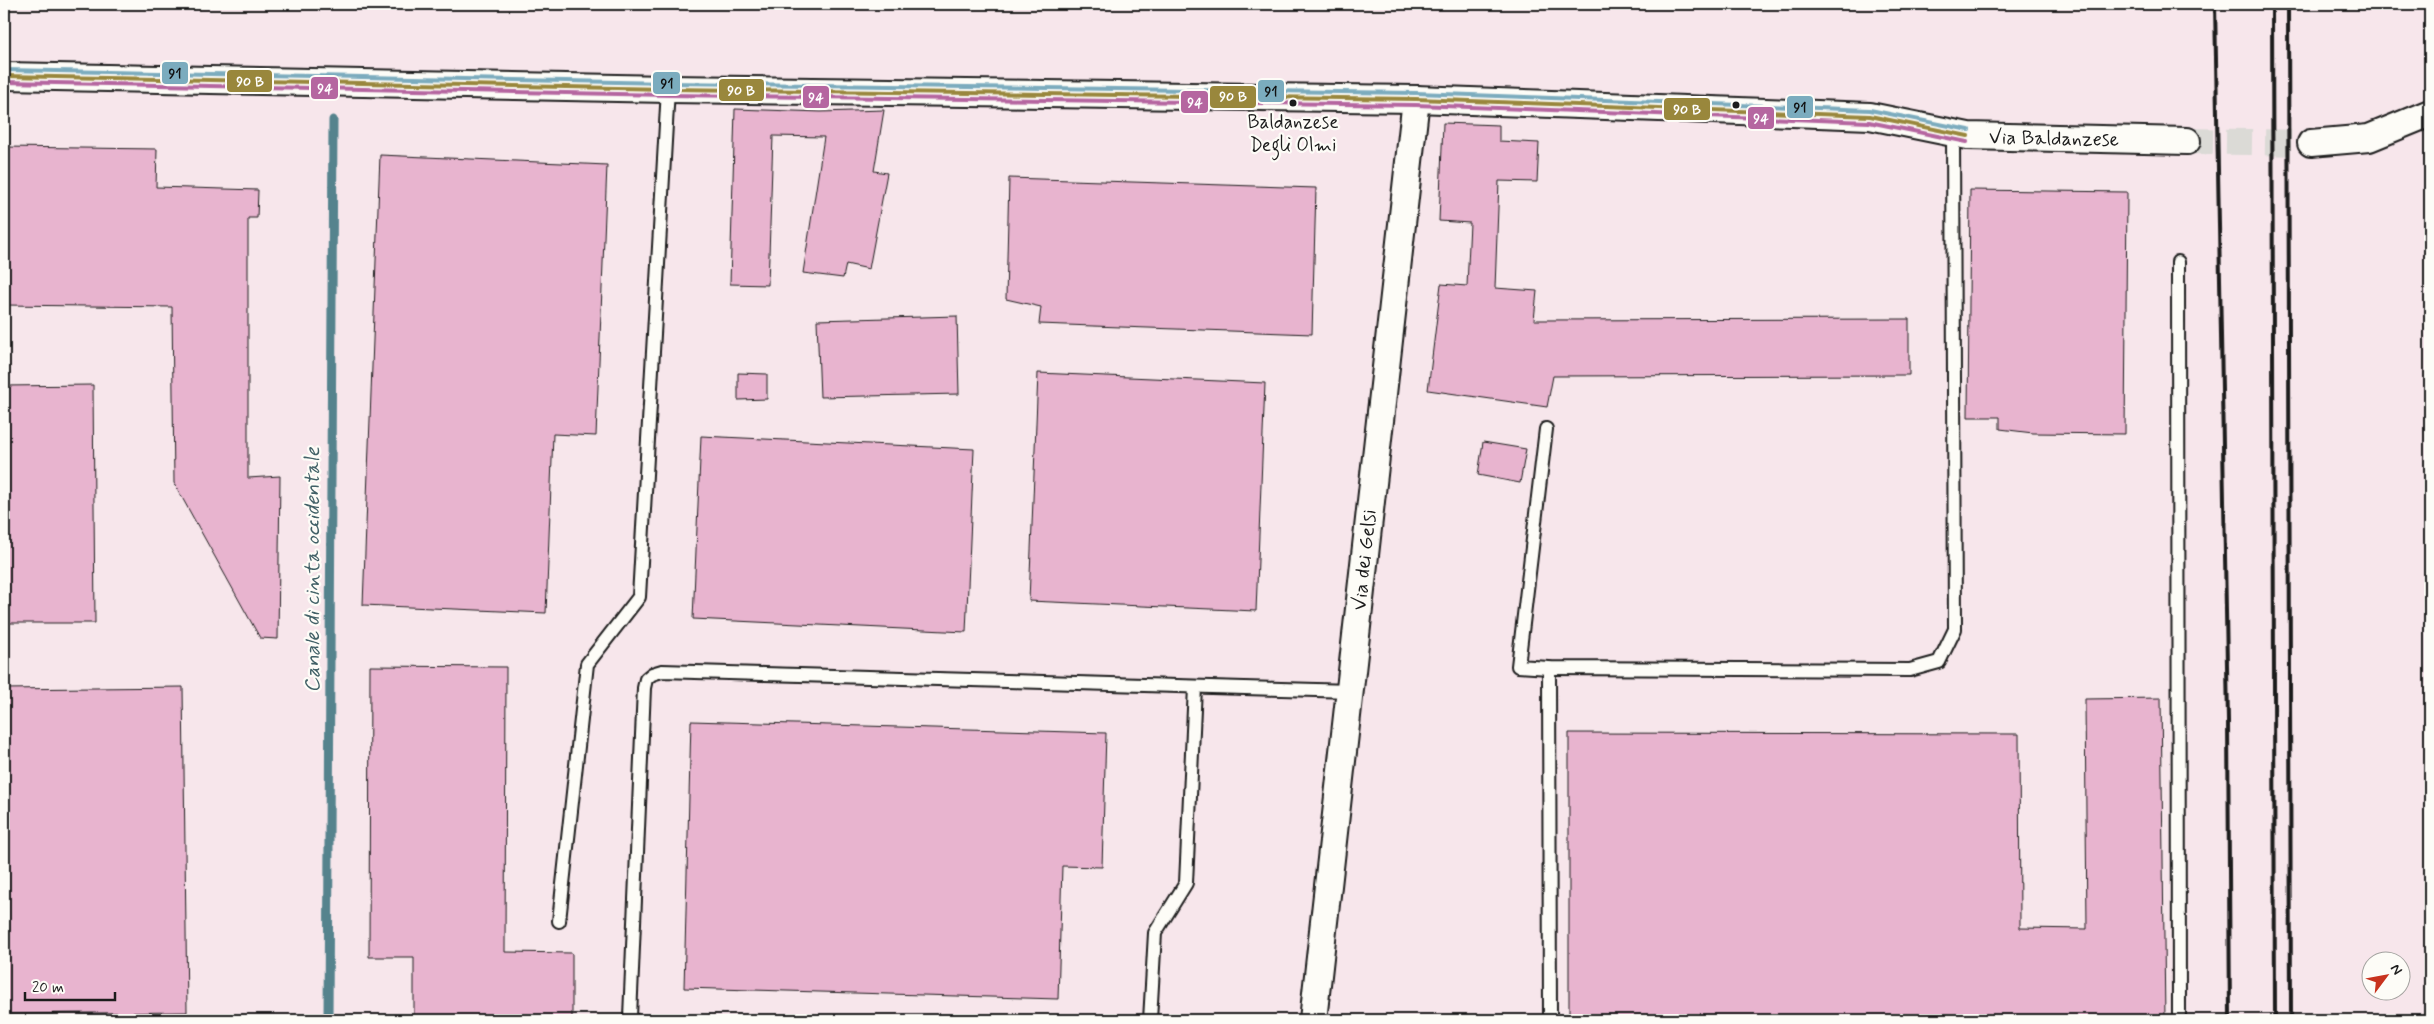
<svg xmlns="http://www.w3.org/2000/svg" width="2434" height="1024" viewBox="0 0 2434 1024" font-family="Mynerve,sans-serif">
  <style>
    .built { fill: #f7e6eb; fill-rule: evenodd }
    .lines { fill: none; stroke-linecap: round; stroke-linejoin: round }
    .stream { stroke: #54838d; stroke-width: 9 }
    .building { fill: #e8b4cf; stroke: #1c1c1c }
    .minor-tunnel { stroke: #dbdad6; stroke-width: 26; stroke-dasharray: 26 13; stroke-linecap: butt }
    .service-casing { stroke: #1c1c1c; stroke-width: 16 }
    .minor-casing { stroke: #1c1c1c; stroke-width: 30 }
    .service { stroke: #fdfcf7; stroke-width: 12 }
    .minor { stroke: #fdfcf7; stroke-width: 26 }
    .rail { stroke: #1c1c1c; stroke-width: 4 }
    .bus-1-casing { stroke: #fdfcf7; stroke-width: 8 }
    .bus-2-casing { stroke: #fdfcf7; stroke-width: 8 }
    .bus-3-casing { stroke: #fdfcf7; stroke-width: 8 }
    .bus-1 { stroke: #99873c; stroke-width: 4 }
    .bus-2 { stroke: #b566a0; stroke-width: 4 }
    .bus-3 { stroke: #7bacbe; stroke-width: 4 }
    .bus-dot { fill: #1c1c1c; stroke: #fdfcf7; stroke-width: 2 }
    .labels { text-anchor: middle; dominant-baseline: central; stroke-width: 4.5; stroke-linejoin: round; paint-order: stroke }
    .bus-label { font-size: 19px; fill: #1c1c1c; stroke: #fdfcf7 }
    .street-label { font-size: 20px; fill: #1c1c1c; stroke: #fdfcf7 }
    .water-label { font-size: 21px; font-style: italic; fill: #426167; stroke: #fdfcf7 }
    .line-badge { stroke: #fdfcf7; stroke-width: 2 }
    .badge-label { font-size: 14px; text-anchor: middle; font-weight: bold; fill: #fff }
    .pale-badge-label { font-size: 14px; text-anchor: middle; font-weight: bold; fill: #111 }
  </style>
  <rect width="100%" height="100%" fill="#fdfcf7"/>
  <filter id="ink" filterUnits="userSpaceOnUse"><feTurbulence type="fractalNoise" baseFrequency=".02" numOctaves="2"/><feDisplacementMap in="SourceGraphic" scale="10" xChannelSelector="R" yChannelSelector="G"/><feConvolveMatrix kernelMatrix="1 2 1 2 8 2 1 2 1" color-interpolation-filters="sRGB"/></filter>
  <g filter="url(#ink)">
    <path class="built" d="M4 4H2430V1020H4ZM2372 962H2402V992H2372Z"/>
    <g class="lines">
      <polyline class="stream" points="328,1020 333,120"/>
    </g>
    <g class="building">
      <polygon points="735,109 821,112 884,110 874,171 887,173 869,269 846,264 843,278 803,273 824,137 773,136 768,285 730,284"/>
      <polygon points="1443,123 1499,125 1499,141 1539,143 1537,182 1499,181 1495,288 1537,291 1534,320 1909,319 1909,375 1553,376 1547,407 1428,390 1441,284 1467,286 1470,223 1439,221"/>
      <polygon points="4,147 157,149 156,187 258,190 257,218 248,218 248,478 280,476 278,639 260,638 174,483 172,307 4,305"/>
      <polygon points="380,155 607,165 596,436 553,434 546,613 363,605"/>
      <polygon points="1009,178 1316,188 1312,334 1039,324 1041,307 1006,299"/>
      <polygon points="1970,190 2127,192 2125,434 2033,433 2000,429 2000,417 1968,417"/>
      <polygon points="957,316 959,394 820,397 817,320"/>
      <polygon points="738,373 767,374 767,399 738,400"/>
      <polygon points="1038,373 1265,383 1256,611 1029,601"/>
      <polygon points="93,385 95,623 4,623 4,386"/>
      <polygon points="701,436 974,449 966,632 693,619"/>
      <polygon points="1483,442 1526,449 1520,483 1478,475"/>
      <polygon points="370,666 506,667 505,952 572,953 572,1020 414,1020 414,957 369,957"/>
      <polygon points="183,687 187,1012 4,1014 4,689"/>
      <polygon points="2161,698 2165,1020 1569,1020 1569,733 2019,734 2020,928 2087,929 2085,699"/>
      <polygon points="691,721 1106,733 1102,867 1062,866 1058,999 684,988"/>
    </g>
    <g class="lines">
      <polyline class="minor-tunnel" points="2187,141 2311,143"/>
      <g class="service-casing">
        <g id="service">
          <polyline points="2178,262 2179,1020"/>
          <polyline points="1546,429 1518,666 1549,668 1910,670 1939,662 1955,629 1953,133"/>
          <polyline points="1549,668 1550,1020"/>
          <polyline points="559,921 587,664 639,597 668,89"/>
          <polyline points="633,1020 630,1017 644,688 646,679 652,674 662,671 1351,691"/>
          <polyline points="1150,1020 1155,933 1186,883 1195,687"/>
        </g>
      </g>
      <g class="minor-casing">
        <g id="minor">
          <polyline points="4,76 668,89 1416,99 1870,116 1968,136 2187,141"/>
          <polyline points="2311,143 2369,138 2430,113"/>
          <polyline points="1313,1020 1416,99"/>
        </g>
      </g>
      <use href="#service" class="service"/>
      <use href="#minor" class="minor"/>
      <g class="rail">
        <polyline points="2215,4 2228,721 2230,1020"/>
        <polyline points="2272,4 2275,1020"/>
        <polyline points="2288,4 2291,1020"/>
      </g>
      <g class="bus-1-casing">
        <polyline id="bus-1" points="4,76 668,89 1416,99 1870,116 1968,136"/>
      </g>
      <g class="bus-2-casing">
        <polyline id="bus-2" points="4,82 668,95 1416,105 1869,122 1967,142"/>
      </g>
      <g class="bus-3-casing">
        <polyline id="bus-3" points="4,70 668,83 1416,93 1870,110 1969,130"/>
      </g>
      <use href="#bus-1" class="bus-1"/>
      <use href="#bus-2" class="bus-2"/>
      <use href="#bus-3" class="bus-3"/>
    </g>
  </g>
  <g class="bus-dot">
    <circle cx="1293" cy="103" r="4.5"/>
    <circle cx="1736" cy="105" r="4.5"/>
  </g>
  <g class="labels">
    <g class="bus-label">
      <text x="1293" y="122">Baldanzese<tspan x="1293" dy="23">Degli Olmi</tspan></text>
    </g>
    <g class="street-label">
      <text transform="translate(2054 139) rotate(1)">Via Baldanzese</text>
      <text transform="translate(1365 560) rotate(-84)">Via dei Gelsi</text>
    </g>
    <g class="water-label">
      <text transform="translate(313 570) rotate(-90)">Canale di cinta occidentale</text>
    </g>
  </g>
  <g class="line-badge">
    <rect x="161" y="61" width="28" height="24" rx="5" fill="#7bacbe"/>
    <rect x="226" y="69" width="47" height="24" rx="5" fill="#99873c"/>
    <rect x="652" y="71" width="29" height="24" rx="5" fill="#7bacbe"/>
    <rect x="310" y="76" width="29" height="24" rx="5" fill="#b566a0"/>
    <rect x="718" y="78" width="47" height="24" rx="5" fill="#99873c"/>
    <rect x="1257" y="79" width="28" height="24" rx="5" fill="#7bacbe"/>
    <rect x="1209" y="85" width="48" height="24" rx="5" fill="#99873c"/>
    <rect x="802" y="85" width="28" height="24" rx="5" fill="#b566a0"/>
    <rect x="1180" y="90" width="29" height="24" rx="5" fill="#b566a0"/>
    <rect x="1786" y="95" width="28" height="24" rx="5" fill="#7bacbe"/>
    <rect x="1663" y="97" width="48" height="24" rx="5" fill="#99873c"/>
    <rect x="1747" y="106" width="28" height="24" rx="5" fill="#b566a0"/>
  </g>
  <g class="badge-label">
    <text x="250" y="86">90 B</text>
    <text x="325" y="93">94</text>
    <text x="741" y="95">90 B</text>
    <text x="1233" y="101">90 B</text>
    <text x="816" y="102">94</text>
    <text x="1195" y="107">94</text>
    <text x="1687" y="114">90 B</text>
    <text x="1761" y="123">94</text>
  </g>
  <g class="pale-badge-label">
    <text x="175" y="78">91</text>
    <text x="667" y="88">91</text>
    <text x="1271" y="96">91</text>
    <text x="1800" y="112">91</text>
  </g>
  <rect width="2434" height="1024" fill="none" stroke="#fdfcf7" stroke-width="20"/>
  <rect x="10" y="10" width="2414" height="1004" fill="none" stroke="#1c1c1c" stroke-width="2" filter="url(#ink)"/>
  <g transform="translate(2386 976) rotate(58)"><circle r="24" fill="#fdfcf7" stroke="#a3a29f"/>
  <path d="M0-4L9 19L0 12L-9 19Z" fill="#c8321e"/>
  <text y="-8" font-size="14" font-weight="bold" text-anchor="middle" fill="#1c1c1c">N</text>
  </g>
  <path d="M25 992v8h90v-8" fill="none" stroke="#1c1c1c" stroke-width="2.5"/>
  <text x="32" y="992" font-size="15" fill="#1c1c1c" stroke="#fdfcf7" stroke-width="4" paint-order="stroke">20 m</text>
</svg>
